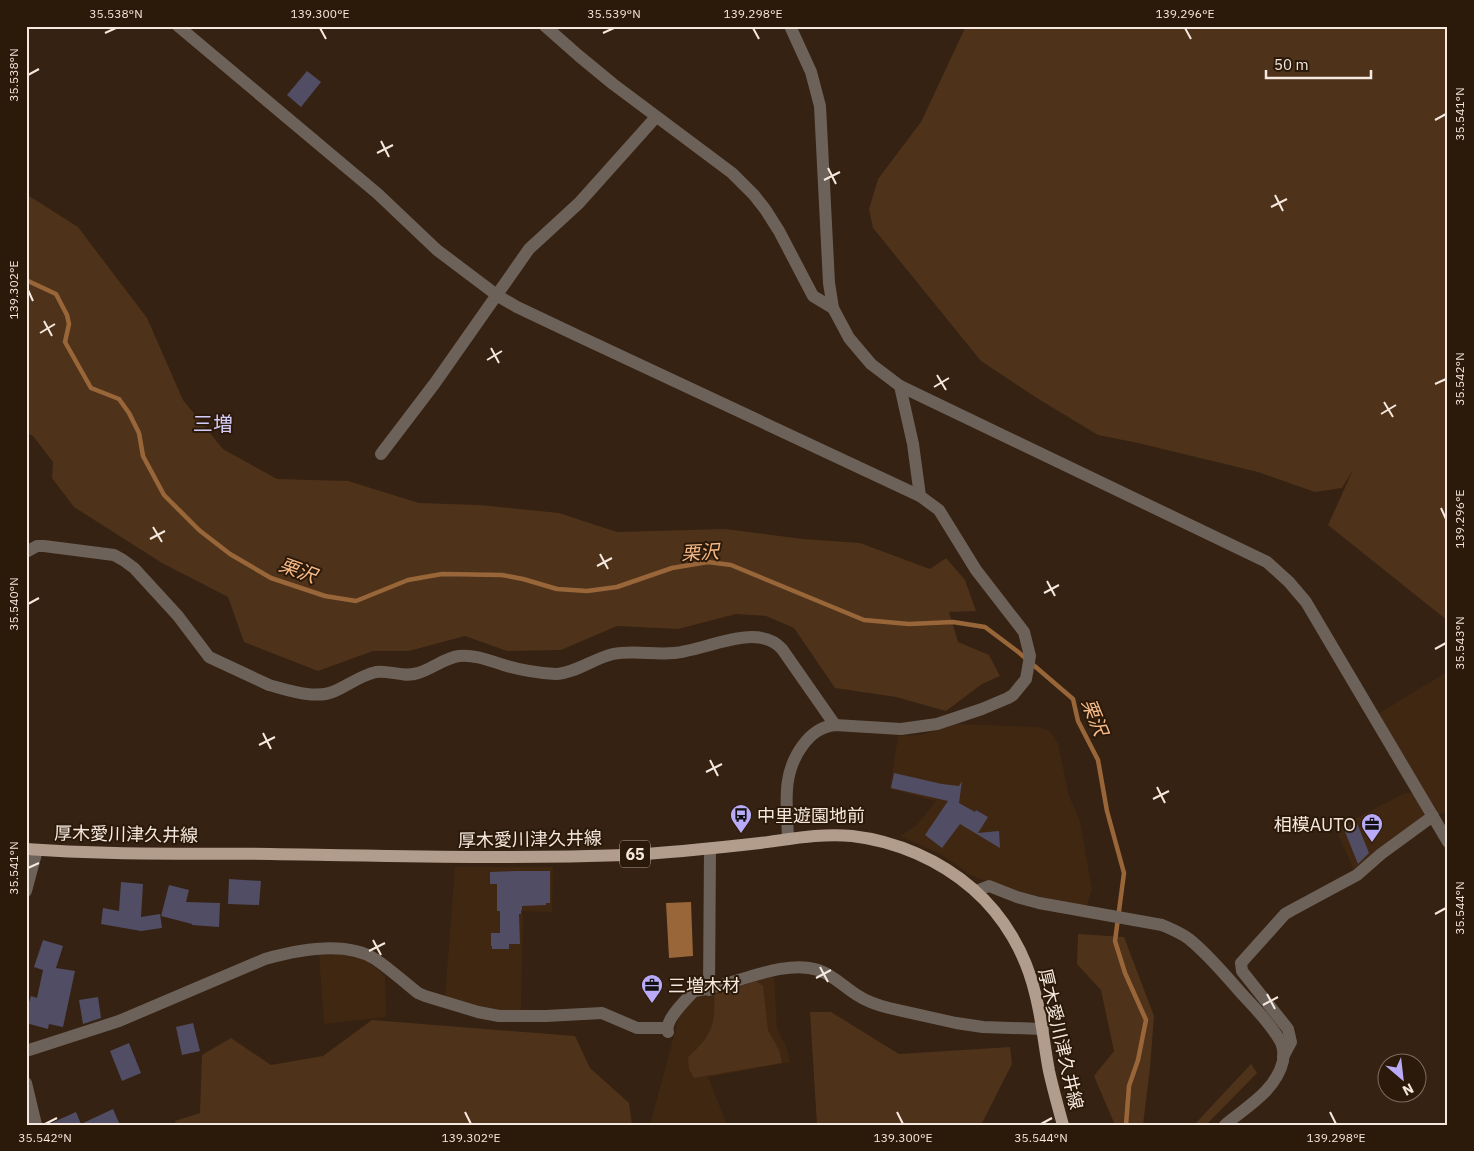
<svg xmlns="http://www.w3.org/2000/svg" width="1474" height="1151" viewBox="0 0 1474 1151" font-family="'IBM Plex Sans','Noto Sans JP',sans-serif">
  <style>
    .built { fill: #402712 }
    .green { fill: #4e321a }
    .water { fill: #996639 }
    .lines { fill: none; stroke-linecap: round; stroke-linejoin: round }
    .stream { stroke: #996639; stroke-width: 4.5 }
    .building { fill: #514d65 }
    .minor { stroke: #6c625a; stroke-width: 12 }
    .tertiary { stroke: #6c625a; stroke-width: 12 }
    .primary { stroke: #b29d8d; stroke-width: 12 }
    .ticks { fill: none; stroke: #f5e8de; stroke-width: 2 }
    .labels { text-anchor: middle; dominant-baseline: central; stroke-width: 4; stroke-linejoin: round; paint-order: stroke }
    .shield { fill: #2b1909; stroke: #b8aa9e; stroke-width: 1 }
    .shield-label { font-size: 16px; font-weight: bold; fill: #f5e8de }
    .poi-label { font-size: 18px; fill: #f5e8de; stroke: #2b1909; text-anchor: start }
    .street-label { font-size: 18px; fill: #f5e8de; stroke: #2b1909 }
    .water-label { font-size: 19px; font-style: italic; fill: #f6ba88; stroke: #2b1909 }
    .quarter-label { font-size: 20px; fill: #d4cdf9; stroke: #2b1909 }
    .neatline { fill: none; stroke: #f5e8de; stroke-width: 2 }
    .ticks-label { font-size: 12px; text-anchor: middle; fill: #f5e8de }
  </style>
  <rect width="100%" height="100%" fill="#352212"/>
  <g class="built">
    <polygon points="1448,671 1448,811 1437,815 1378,714"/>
    <polygon points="957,724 1037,727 1050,731 1058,744 1069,796 1080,821 1092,890 1086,907 1055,902 986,881 970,875 957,865 940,854 900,836 916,826 936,801 890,789 898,736 921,735"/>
    <polygon points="1405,793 1415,793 1426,812 1424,820 1355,873 1337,832 1343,825"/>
    <polygon points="455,867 553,867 552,912 523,911 521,1012 495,1011 445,998"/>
    <polygon points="340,952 367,961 385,976 386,1010 385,1017 324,1024 319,953"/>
    <polygon points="774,975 777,1029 786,1046 790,1062 708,1077 727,1125 650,1125 679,1017 694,997 720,992"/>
  </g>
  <g class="green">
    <polygon points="966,26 1448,26 1448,621 1328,525 1353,470 1342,488 1315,492 1258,472 1138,443 1098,435 1040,400 981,361 873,228 869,209 878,179 921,122"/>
    <polygon points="26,194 78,227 147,318 183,400 223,449 277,479 348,481 419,503 480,505 559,513 617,532 726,529 803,539 860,543 930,569 946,558 965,580 976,611 949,612 958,642 989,655 1000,676 982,684 946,711 896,697 835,688 794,628 766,616 736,614 678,629 617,626 561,650 507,651 465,636 409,651 373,651 318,671 244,642 228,597 162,563 74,507 52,478 53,462 33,436 26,433"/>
    <polygon points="1078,934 1124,937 1154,1016 1150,1068 1143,1125 1115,1125 1094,1076 1114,1051 1101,990 1077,964"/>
    <path d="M756 981 763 986 768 1030 779 1050 782 1063 694 1078 689 1069 688 1057C711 1036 716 1026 714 995Z"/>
    <polygon points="810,1012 831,1012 899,1054 1010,1047 1012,1064 981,1125 817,1125"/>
    <polygon points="372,1020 575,1036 590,1068 629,1103 632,1125 176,1125 175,1121 200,1113 202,1055 231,1038 271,1065 323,1056"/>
    <polygon points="1251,1064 1257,1073 1206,1125 1194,1125"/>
  </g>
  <polygon class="water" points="691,902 693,956 669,958 666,903"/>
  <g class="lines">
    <polyline class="stream" points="26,280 56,294 67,315 69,324 65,342 91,388 119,399 129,413 139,433 143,456 164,495 199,530 230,554 271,578 325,596 356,601 408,580 442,574 502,575 523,579 557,589 587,591 617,587 672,568 708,562 731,565 864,620 909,624 953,622 985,627 1017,651 1073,699 1078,721 1098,760 1107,811 1124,873 1115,941 1125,973 1146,1020 1138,1060 1129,1086 1126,1125"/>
  </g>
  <g class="building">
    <polygon points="307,71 321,82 301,107 287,95"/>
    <polygon points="894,773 942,784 959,786 962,781 959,803 975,812 976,810 988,817 978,833 999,831 1000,848 960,824 942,848 925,835 948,801 891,788"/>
    <polygon points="1357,823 1369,853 1358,864 1344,829"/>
    <polygon points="517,871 550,871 550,903 546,903 546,905 522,906 522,910 521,910 521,914 519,914 520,944 509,944 509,949 492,949 492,946 491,946 491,933 500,933 500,911 497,911 497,884 490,884 490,872"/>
    <polygon points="229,879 261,881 259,905 228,904"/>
    <polygon points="121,882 143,884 141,917 160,914 162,928 141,931 101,924 103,908 119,911"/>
    <polygon points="169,885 189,890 186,902 220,903 219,927 192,925 192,924 161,916"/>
    <polygon points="43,940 63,946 56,968 75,971 63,1027 49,1024 48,1029 26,1023 26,1004 28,1005 31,996 37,998 43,970 34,967"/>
    <polygon points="98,997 101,1018 83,1024 79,1000"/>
    <polygon points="193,1023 200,1051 182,1055 176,1027"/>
    <polygon points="129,1043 141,1073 122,1081 110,1051"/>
    <polygon points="113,1109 120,1125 47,1125 76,1112 81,1124"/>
  </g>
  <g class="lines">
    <g class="minor">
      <polyline points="545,26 579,56 613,84 732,173 754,195 765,209 779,231 813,296 833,308"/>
      <polyline points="790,26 811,72 820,106 829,283 833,308 849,338 871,364 900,386 913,444 920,496"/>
      <polyline points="900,386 1267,562 1289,582 1306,602 1448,842"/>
      <polyline points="381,454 435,383 529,249 579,203 656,117"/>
      <path d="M26 552 37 546H44L114 555 123 560 134 568 178 616 209 657 269 685C288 690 316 700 335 691 348 685 362 675 376 672 390 670 404 678 418 673 432 669 444 658 459 656 475 654 493 662 507 666 524 671 539 673 556 674 573 674 595 658 613 654 633 650 654 655 674 653 704 651 758 621 782 649L835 725"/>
      <polyline points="26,891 37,850"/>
      <path d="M976 891 989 886 1017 897 1039 903 1162 925C1171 929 1181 933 1189 939 1209 955 1225 975 1242 994 1255 1008 1269 1022 1279 1039 1283 1045 1284 1053 1283 1061 1276 1091 1246 1107 1225 1125"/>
      <polyline points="709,990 710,849"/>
      <path d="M668 1032C664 1020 686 1000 694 991 732 987 782 958 818 970 833 975 843 986 857 995 866 1001 877 1005 889 1008L956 1023 983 1027 1043 1029"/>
      <path d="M26 1051 119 1021 265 959C297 950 345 940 375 959 390 969 404 982 418 993L425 996 478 1012 499 1016H546L602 1013 637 1028H666"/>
      <polyline points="1283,1057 1291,1042 1288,1029 1242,971 1241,963 1285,914 1292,910 1357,875 1381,854 1433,816"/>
      <polyline points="26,1083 36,1125"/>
    </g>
    <path class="tertiary" d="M178 26 378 194 437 250 498 296 517 307 576 335 920 496 939 510 976 570 1024 632 1030 656 1026 679 1013 695 1008 698 982 709 937 724 901 729 835 725C821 727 812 733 803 745 781 774 787 805 788 839"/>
    <path class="primary" d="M26 849C108 855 190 853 271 854 390 856 508 859 626 855 671 853 716 848 760 843 791 839 821 833 852 836 896 841 940 860 973 889 1004 916 1026 954 1035 993 1042 1019 1044 1045 1049 1071 1053 1089 1058 1107 1063 1125"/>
  </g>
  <path class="ticks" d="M320 28 326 39M753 28 759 39M1185 28 1191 39M105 33 116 28M603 33 614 28M28 75 39 69M1435 120 1446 114M381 141 389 157M377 153 393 145M828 168 836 184M824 180 840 172M1275 195 1283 211M1271 207 1287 199M28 290 33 301M44 321 52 336M40 333 55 324M491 348 499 363M487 360 502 351M937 375 946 390M1435 384 1446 379M934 387 949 378M1384 402 1393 417M1381 414 1396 405M1441 508 1446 519M153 527 162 542M150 539 165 531M600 554 608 569M597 566 612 558M1047 581 1055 596M1044 593 1059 585M28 604 39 598M1435 649 1446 643M263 733 271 749M259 745 275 737M710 760 718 776M706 772 722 764M1157 787 1165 803M1153 799 1169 791M28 868 39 863M1435 914 1446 908M373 940 381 955M369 951 385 943M820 967 828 982M816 978 831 970M1267 994 1275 1009M1263 1005 1278 997M465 1112 471 1124M897 1112 903 1124M1330 1112 1336 1124M45 1124 57 1118M1041 1124 1052 1118"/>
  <defs>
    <g id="bus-pin" transform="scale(1.125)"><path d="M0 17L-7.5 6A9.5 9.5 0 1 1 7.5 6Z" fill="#b9abf7" stroke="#2b1909"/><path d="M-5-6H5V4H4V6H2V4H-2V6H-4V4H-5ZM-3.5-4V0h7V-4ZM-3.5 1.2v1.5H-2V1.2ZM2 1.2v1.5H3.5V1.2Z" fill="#111"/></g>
    <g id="office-pin" transform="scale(1.125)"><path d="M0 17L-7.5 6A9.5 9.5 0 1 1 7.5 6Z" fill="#b9abf7" stroke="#2b1909"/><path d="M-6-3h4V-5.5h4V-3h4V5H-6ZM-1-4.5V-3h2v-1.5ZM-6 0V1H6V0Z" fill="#111"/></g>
  </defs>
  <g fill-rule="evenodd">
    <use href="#bus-pin" x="741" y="815"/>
    <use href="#office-pin" x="1372" y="824"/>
    <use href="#office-pin" x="652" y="985"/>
  </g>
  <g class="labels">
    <rect class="shield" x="620" y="840.5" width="30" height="27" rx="4"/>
    <g class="shield-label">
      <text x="635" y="854">65</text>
    </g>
    <g class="poi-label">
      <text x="757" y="815">中里遊園地前</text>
      <text x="1356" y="824" text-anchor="end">相模AUTO</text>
      <text x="668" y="985">三増木材</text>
    </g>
    <g class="street-label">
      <text transform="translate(126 834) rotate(1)">厚木愛川津久井線</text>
      <text transform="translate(530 839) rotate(-1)">厚木愛川津久井線</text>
      <text transform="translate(1061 1039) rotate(77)">厚木愛川津久井線</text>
    </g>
    <g class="water-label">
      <text transform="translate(700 552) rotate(-3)">栗沢</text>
      <text transform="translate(298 570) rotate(20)">栗沢</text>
      <text transform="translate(1095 717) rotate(68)">栗沢</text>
    </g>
    <g class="quarter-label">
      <text x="213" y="423">三増</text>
    </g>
  </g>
  <rect width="1474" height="1151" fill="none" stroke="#2b1909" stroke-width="55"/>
  <g transform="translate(1402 1078) rotate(152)"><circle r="24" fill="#2b1909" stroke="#7c6c5e"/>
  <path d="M0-4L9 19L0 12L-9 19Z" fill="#b9abf7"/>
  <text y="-8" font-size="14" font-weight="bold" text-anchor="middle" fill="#f5e8de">N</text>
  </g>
  <path d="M1266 70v8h105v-8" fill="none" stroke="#f5e8de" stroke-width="2.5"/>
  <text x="1274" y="70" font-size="15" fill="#f5e8de" stroke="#2b1909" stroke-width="4" paint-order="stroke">50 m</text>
  <rect x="28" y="28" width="1418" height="1096" class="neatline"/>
  <g class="ticks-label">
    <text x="116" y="18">35.538°N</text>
    <text x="320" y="18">139.300°E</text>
    <text x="614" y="18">35.539°N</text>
    <text x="753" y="18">139.298°E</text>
    <text x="1185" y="18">139.296°E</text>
    <text transform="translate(14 75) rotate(-90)" y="4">35.538°N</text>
    <text transform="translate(1460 114) rotate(-90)" y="4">35.541°N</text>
    <text transform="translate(14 290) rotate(-90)" y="4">139.302°E</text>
    <text transform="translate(1460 379) rotate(-90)" y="4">35.542°N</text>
    <text transform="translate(1460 519) rotate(-90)" y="4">139.296°E</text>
    <text transform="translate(14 604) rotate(-90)" y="4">35.540°N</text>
    <text transform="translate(1460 643) rotate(-90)" y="4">35.543°N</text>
    <text transform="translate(14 868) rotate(-90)" y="4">35.541°N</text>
    <text transform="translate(1460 908) rotate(-90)" y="4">35.544°N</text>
    <text x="45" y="1142">35.542°N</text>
    <text x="471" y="1142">139.302°E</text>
    <text x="903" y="1142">139.300°E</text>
    <text x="1041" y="1142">35.544°N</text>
    <text x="1336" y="1142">139.298°E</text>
  </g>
</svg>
